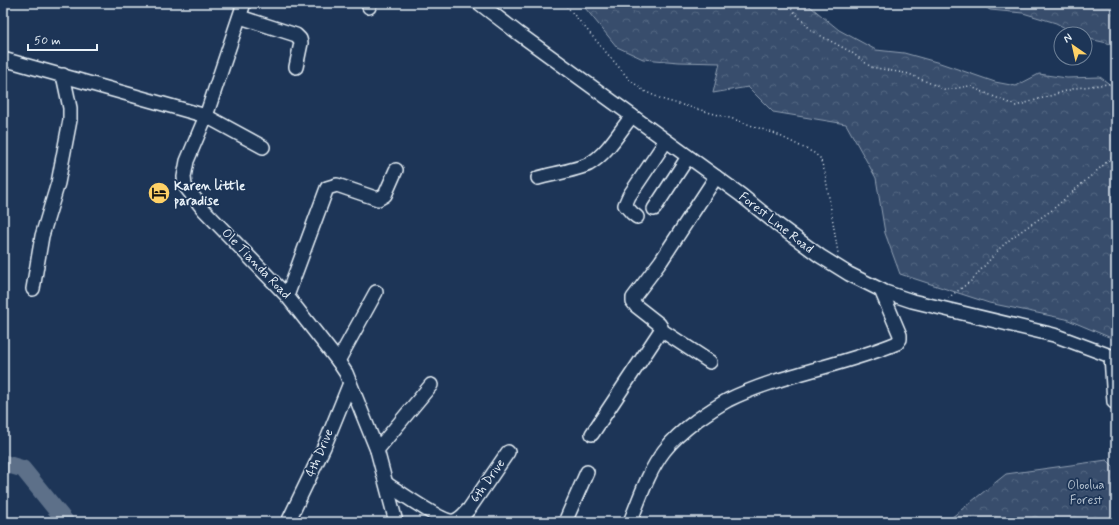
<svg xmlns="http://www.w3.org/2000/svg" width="1119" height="525" viewBox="0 0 1119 525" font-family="Mynerve,sans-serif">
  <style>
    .forest { fill: url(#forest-crowns); stroke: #909fb2 }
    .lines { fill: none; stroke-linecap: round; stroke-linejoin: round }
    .river { stroke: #5d7089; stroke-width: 17 }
    .minor-casing { stroke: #e8f1f8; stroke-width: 16 }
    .path { stroke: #e8f1f8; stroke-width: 1.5; stroke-dasharray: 1 3; stroke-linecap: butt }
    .minor { stroke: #1d3557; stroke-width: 13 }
    .labels { text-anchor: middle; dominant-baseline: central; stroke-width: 3.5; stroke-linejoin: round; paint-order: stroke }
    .poi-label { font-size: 13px; font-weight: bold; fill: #e8f1f8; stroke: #1d3557; text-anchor: start }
    .street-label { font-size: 13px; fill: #e8f1f8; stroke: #1d3557 }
    .park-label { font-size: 13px; fill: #b3c0ce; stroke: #1d3557 }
  </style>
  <defs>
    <pattern id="forest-crowns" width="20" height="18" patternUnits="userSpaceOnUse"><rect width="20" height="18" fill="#374d6c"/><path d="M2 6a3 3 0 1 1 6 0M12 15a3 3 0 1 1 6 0" fill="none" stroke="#546782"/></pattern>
  </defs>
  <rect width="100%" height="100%" fill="#1d3557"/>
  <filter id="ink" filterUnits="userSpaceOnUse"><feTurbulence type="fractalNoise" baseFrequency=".025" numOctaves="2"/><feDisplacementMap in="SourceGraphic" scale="8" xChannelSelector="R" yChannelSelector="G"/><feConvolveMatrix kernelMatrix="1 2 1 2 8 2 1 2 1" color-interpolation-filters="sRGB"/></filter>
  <g filter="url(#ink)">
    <g class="forest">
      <polygon points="581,3 622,3 630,9 628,3 806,3 839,30 876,50 904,53 940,63 995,82 1016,86 1039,74 1067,78 1100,77 1116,89 1116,340 1066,319 989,303 900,274 885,233 876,178 846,124 773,112 748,87 713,93 720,63 679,62 643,59 617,47"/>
      <polygon points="979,3 1116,3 1116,45 1085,38 1085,34 1076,34 1056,23 1023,13 990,10"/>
      <polygon points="1107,460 1116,469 1116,522 946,522 1006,474"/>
    </g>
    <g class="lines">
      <polyline class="river" points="3,463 23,469 66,522"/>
      <g class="minor-casing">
        <g id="minor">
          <polyline points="244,3 206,116 187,161 184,177 185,186 204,210 287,296 338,361 346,373 377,450 396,522"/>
          <polyline points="479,3 518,33 741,195 778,225 820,256 849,274 885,292 912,301 1054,335 1116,358"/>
          <polyline points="369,7 370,3"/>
          <polyline points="240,17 296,35 300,39 301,43 296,67"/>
          <polyline points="3,59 206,116 263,147"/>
          <path d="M538 178C552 174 577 170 589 164 607 154 619 132 632 116"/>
          <polyline points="654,209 688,157"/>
          <polyline points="637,217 632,213 625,205 629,196 666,141"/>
          <polyline points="33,289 42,236 58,183 70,120 70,108 63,75"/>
          <polyline points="287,296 327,188 337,185 378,199 385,195 396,170"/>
          <polyline points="661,330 710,362"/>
          <polyline points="1111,356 1114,402"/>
          <polyline points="338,361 376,292"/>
          <polyline points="592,434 661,330 661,327 659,324 636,306 633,302 633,298 661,261 716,177"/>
          <polyline points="377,450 431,385"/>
          <path d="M387 484C398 491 443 523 454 521 461 519 464 514 469 509L508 452"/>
          <polyline points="288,522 324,447 350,383"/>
          <polyline points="565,522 587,472"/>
          <path d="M630 522C640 498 648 472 664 451 673 439 685 429 697 420 707 413 717 406 728 400 781 374 842 366 897 343L900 339V335L881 290"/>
        </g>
      </g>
      <g class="path">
        <polyline points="564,3 629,79 644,91 664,100 733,119 776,134 814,153 820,158 825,173 838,253"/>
        <polyline points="786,3 812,31 851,52 871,67 909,74 946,90 969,86 1016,106 1076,88 1116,83"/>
        <polyline points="948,298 971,281 1000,248 1014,236 1052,210 1116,154"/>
      </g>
      <use href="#minor" class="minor"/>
    </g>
  </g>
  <defs>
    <g id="hotel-disc" transform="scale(1.15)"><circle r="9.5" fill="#ffd166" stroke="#1d3557"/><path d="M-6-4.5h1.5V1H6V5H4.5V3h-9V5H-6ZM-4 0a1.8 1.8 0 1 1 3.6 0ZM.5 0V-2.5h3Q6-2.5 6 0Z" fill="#111"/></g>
  </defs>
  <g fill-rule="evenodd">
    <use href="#hotel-disc" x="159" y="193"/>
  </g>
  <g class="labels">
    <g class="poi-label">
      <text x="174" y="186">Karen little<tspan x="174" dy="15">paradise</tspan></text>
    </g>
    <g class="street-label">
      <text transform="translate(776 223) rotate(38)">Forest Line Road</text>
      <text transform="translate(256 264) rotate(46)">Ole Tianda Road</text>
      <text transform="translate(320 453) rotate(-67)">4th Drive</text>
      <text transform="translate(488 481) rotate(-55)">6th Drive</text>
    </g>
    <g class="park-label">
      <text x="1086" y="485">Oloolua<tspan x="1086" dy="15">Forest</tspan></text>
    </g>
  </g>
  <rect width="1119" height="525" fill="none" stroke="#1d3557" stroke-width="16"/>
  <rect x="8" y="8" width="1103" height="509" fill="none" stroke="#e8f1f8" stroke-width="1.5" filter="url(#ink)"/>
  <g transform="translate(1073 46) rotate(326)"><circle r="19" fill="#1d3557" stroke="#6e8097"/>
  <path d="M0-3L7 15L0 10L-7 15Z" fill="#ffd166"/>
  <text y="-6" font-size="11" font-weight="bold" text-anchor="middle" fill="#e8f1f8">N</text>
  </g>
  <path d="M28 44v6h69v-6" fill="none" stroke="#e8f1f8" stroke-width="2"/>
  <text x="34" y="44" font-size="12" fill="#e8f1f8" stroke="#1d3557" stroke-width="3" paint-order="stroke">50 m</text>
</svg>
